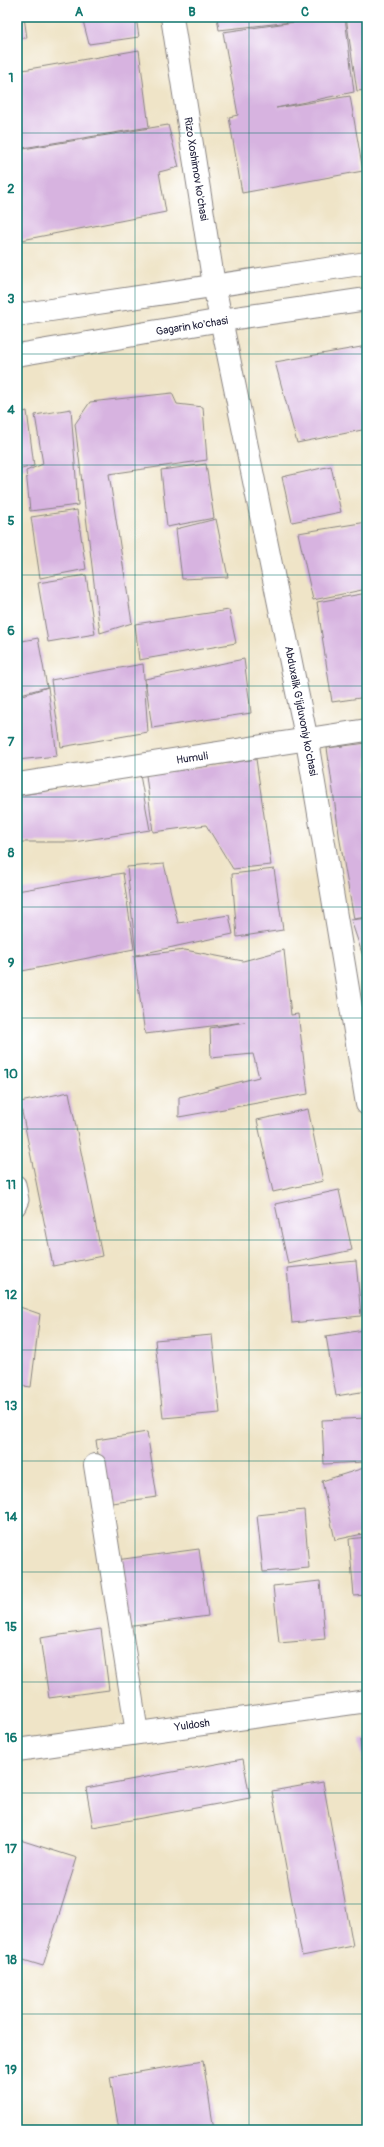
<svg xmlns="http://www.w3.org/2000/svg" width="384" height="2147" viewBox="0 0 384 2147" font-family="Pangolin,sans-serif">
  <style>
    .building { fill: #d7b3e0 }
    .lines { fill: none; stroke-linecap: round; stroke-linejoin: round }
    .service-casing { stroke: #888381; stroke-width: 19 }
    .minor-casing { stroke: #888381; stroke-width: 24 }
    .secondary-casing { stroke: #888381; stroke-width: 24 }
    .service { stroke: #fff; stroke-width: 17 }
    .minor { stroke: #fff; stroke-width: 22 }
    .secondary { stroke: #fff; stroke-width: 22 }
    .grid { fill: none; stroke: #0f766e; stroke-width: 1; stroke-opacity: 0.55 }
    .labels { text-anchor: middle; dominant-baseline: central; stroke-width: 3.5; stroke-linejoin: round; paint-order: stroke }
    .street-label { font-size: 11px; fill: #22223b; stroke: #fff }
    .neatline { fill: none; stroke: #0f766e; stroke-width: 1.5 }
    .grid-label { font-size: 13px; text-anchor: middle; font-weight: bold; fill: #0f766e }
  </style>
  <rect width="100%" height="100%" fill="#fff"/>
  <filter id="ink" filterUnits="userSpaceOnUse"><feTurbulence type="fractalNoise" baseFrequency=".025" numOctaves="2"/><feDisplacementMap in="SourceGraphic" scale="8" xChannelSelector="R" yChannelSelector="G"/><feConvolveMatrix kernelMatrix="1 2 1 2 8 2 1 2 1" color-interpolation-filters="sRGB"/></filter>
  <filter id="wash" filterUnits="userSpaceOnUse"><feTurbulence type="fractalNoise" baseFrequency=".012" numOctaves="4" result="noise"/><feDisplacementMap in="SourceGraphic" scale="16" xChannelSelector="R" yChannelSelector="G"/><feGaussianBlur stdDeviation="0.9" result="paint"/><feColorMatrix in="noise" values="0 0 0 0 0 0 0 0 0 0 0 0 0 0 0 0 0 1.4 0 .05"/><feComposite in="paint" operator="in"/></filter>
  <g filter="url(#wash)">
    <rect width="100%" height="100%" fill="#efe4c7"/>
    <g id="blocks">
      <g class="building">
        <polygon points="17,17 24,17 27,38 17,38"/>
        <polygon points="82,17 136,17 139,37 89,44"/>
        <polygon points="217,17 345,17 354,92 276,108 350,96 363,171 242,193 229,117 238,115 223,32 309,20 219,30"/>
        <polygon points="346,17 367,17 367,90 357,91"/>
        <polygon points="139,50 149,127 17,149 17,71"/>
        <polygon points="168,125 179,167 159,172 166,212 17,241 17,150"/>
        <polygon points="367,346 367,429 297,443 275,362"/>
        <polygon points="172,393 177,404 203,407 207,460 109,474 132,623 100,633 75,424 90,402"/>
        <polygon points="71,409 78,505 30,511 26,471 43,464 35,415"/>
        <polygon points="27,411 34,466 17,470 17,414"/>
        <polygon points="206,464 214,518 167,527 161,470"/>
        <polygon points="331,466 341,512 292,522 282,477"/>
        <polygon points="77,510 86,569 40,578 31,517"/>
        <polygon points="216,519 228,577 182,579 176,529"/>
        <polygon points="367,522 367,589 313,600 298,533"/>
        <polygon points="86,575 95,634 48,642 38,583"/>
        <polygon points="367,593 367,697 332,702 317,602"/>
        <polygon points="229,610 236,643 139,660 135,624"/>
        <polygon points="38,638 47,687 17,695 17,642"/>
        <polygon points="244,659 251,713 152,728 145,679"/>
        <polygon points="143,664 148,732 61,747 51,680"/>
        <polygon points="48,687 57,756 17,760 17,697"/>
        <polygon points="367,743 367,917 354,919 340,841 327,748"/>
        <polygon points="256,759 271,865 233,869 206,825 153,832 146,775"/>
        <polygon points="140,775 150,830 74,842 17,842 17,796"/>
        <polygon points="164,864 178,923 229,915 233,934 136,955 127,867"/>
        <polygon points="274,869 283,930 237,937 232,874"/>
        <polygon points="123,873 134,949 17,972 17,891"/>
        <polygon points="367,918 367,968 351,920"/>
        <polygon points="185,950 243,961 284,950 291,1015 298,1014 308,1094 179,1117 179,1097 259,1077 253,1054 211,1058 210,1028 245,1022 145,1034 134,956"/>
        <polygon points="69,1092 102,1256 53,1266 20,1102"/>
        <polygon points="308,1109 323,1181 273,1192 257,1120"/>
        <polygon points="339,1190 352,1250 288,1264 275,1204"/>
        <polygon points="356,1261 361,1316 292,1323 287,1268"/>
        <polygon points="17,1306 40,1314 31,1387 17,1385"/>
        <polygon points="364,1330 367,1346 367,1391 336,1396 326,1336"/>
        <polygon points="212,1335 220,1413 163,1418 155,1340"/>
        <polygon points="367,1418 367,1462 324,1464 322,1420"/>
        <polygon points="147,1432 157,1497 105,1504 96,1440"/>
        <polygon points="367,1467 367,1533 335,1540 322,1481"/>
        <polygon points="304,1510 309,1568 263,1572 257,1515"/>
        <polygon points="367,1537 367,1595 354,1596 349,1539"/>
        <polygon points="199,1549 208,1616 126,1627 116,1560"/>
        <polygon points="320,1581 325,1639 279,1643 273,1586"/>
        <polygon points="101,1629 109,1690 49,1698 40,1638"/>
        <polygon points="367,1739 367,1786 366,1786 360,1740"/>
        <polygon points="243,1759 250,1798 93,1827 86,1788"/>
        <polygon points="323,1782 353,1946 302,1956 272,1791"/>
        <polygon points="17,1839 77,1858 43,1966 17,1958"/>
        <polygon points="203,2061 214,2130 119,2130 110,2077"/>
      </g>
    </g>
  </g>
  <g filter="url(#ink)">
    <use href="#blocks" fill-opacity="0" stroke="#888381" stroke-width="1"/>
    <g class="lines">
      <g class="service-casing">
        <polyline id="service" points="17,1184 20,1200 17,1207"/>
      </g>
      <g class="minor-casing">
        <g id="minor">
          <polyline points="172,17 214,285 307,741 367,1104"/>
          <polyline points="17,784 367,730"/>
          <polyline points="95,1465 137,1733"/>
          <polyline points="17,1750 367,1701"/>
        </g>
      </g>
      <g class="secondary-casing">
        <g id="secondary">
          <polyline points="17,315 367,263"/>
          <polyline points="17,355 222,320 367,299"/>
        </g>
      </g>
      <use href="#service" class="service"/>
      <use href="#minor" class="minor"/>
      <use href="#secondary" class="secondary"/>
    </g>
  </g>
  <path class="grid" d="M135 17V2130M249 17V2130M17 133H367M17 243H367M17 354H367M17 465H367M17 575H367M17 686H367M17 797H367M17 907H367M17 1018H367M17 1129H367M17 1240H367M17 1350H367M17 1461H367M17 1572H367M17 1682H367M17 1793H367M17 1904H367M17 2014H367"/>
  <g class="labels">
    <g class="street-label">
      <text transform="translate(196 169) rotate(81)">Rizo Xoshimov ko'chasi</text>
      <text transform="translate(192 326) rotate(-9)">Gagarin ko'chasi</text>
      <text transform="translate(301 711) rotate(79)">Abduxalik G'ijduvoniy ko'chasi</text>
      <text transform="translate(192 758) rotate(-8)">Humuli</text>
      <text transform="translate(192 1725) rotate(-8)">Yuldosh</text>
    </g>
  </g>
  <rect width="384" height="2147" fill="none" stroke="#fff" stroke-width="44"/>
  <rect x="22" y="22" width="340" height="2103" class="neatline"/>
  <g class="grid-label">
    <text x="79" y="16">A</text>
    <text x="192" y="16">B</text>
    <text x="305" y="16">C</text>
    <text x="11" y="82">1</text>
    <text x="11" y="193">2</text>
    <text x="11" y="303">3</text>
    <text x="11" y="414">4</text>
    <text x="11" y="525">5</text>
    <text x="11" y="635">6</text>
    <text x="11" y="746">7</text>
    <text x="11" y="857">8</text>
    <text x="11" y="967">9</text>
    <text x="11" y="1078">10</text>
    <text x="11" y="1189">11</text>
    <text x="11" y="1299">12</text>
    <text x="11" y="1410">13</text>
    <text x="11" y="1521">14</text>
    <text x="11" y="1631">15</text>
    <text x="11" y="1742">16</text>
    <text x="11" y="1853">17</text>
    <text x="11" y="1964">18</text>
    <text x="11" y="2074">19</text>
  </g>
</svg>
